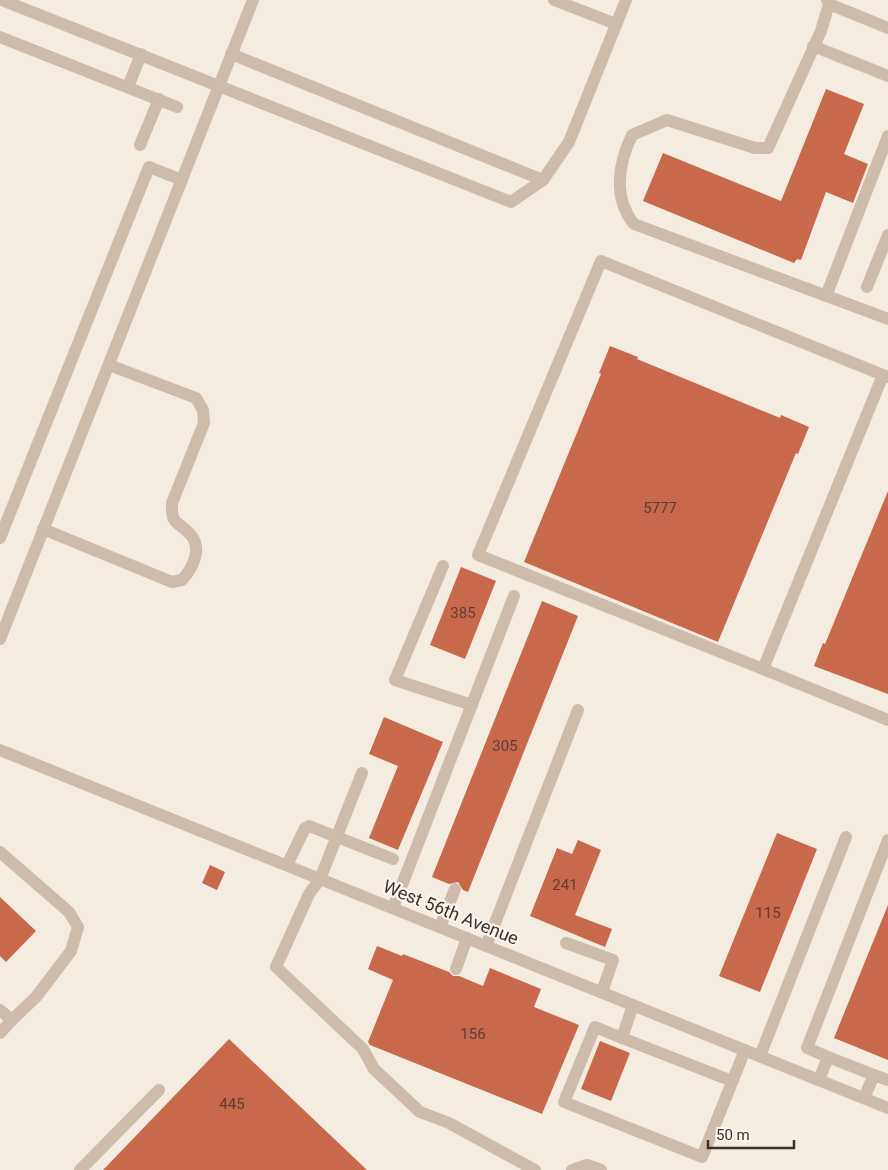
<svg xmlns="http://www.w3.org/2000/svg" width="888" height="1170" viewBox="0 0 888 1170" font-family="Roboto,sans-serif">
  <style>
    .building { fill: #c8694b }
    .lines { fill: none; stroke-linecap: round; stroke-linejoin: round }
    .minor { stroke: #cdbbac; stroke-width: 12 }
    .labels { text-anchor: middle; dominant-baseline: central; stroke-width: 4.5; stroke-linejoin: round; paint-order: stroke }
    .number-label { font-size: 15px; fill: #5e3e33 }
    .street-label { font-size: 18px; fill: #3b302b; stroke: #fbf5ee }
  </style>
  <rect width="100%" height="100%" fill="#f4ebe1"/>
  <g class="building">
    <polygon points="826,89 864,104 844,154 868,164 853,203 826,192 801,260 797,259 794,263 643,201 663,153 781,201"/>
    <polygon points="610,346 638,357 637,359 780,418 781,415 809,427 798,454 796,453 718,642 524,562 601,374 599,373"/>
    <polygon points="888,491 888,694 814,666 823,643 825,644"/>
    <polygon points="461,567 496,581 465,659 430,645"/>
    <polygon points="542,601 578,616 468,892 463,890 458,882 449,884 432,877"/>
    <polygon points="384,717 443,742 398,850 369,838 398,766 369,754"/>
    <polygon points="777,833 817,849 760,992 719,976"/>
    <polygon points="578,840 601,850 575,915 612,929 605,947 530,916 557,848 572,854"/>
    <polygon points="210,865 225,872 217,890 202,883"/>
    <polygon points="0,897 36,931 6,962 0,956"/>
    <polygon points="888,905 888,1060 834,1038"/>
    <polygon points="377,946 402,956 403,954 449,972 453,976 459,976 483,986 490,968 541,989 534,1007 579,1025 542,1114 370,1045 368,1042 393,980 368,969"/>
    <polygon points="229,1039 367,1170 103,1170"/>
    <polygon points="600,1041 630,1053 611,1101 581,1089"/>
  </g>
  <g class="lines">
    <g class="minor">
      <polyline points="2,0 511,202 543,180 569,142 626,0"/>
      <polyline points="554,0 616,24"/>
      <path d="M827 0 829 4 821 31 768 148H755L667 120 632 135C618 164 613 198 634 224L888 319"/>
      <polyline points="829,4 888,28"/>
      <polyline points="0,37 177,107"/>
      <polyline points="813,46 888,76"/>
      <polyline points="231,54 543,180"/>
      <polyline points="128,87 141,54"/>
      <polyline points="140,145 159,99"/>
      <polyline points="867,287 888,235"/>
      <polyline points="826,296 888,136"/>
      <polyline points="883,375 763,669 478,555 601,261 883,375 888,377"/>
      <path d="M43 529 172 582 182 580C193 568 203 548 190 534 178 521 171 526 172 503L204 423 203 410 196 398 109 365"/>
      <polyline points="0,538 149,167 182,180"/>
      <polyline points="443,566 395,680 472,705"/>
      <polyline points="0,639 253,0"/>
      <polyline points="763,669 888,720"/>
      <polyline points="0,750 888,1108"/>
      <polyline points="362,773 320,879 309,894 276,967 363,1049 374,1069 420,1112 449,1123 535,1170"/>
      <polyline points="0,852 69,912 78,927 71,951 36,997 12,1020"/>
      <polyline points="287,865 305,828 309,826 393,859"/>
      <polyline points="393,908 514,596"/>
      <polyline points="440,927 455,889"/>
      <polyline points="566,943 613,960 602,992"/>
      <polyline points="486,946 578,710"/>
      <polyline points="456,969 467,938"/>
      <polyline points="633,1005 622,1038 595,1027 564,1102 702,1157 745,1050"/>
      <polyline points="0,1010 12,1020 0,1033"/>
      <polyline points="622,1038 732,1081"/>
      <polyline points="760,1056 846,837"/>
      <polyline points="828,1057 874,1075 864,1098"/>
      <polyline points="874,1075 888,1080"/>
      <polyline points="819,1080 828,1057 807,1048 888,840"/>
      <polyline points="80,1170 159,1090"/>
      <polyline points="572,1170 587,1165 601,1170"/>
    </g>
  </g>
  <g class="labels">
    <g class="number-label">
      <text x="660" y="508">5777</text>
      <text x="463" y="613">385</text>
      <text x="505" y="746">305</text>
      <text x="565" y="885">241</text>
      <text x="768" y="913">115</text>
      <text x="473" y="1034">156</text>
      <text x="232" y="1104">445</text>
    </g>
    <g class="street-label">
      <text transform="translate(451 912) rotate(22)">West 56th Avenue</text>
    </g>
  </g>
  <path d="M708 1140v8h86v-8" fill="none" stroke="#3b302b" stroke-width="2.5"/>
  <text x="716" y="1140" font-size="15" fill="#3b302b" stroke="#fbf5ee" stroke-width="4" paint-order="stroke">50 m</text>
</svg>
